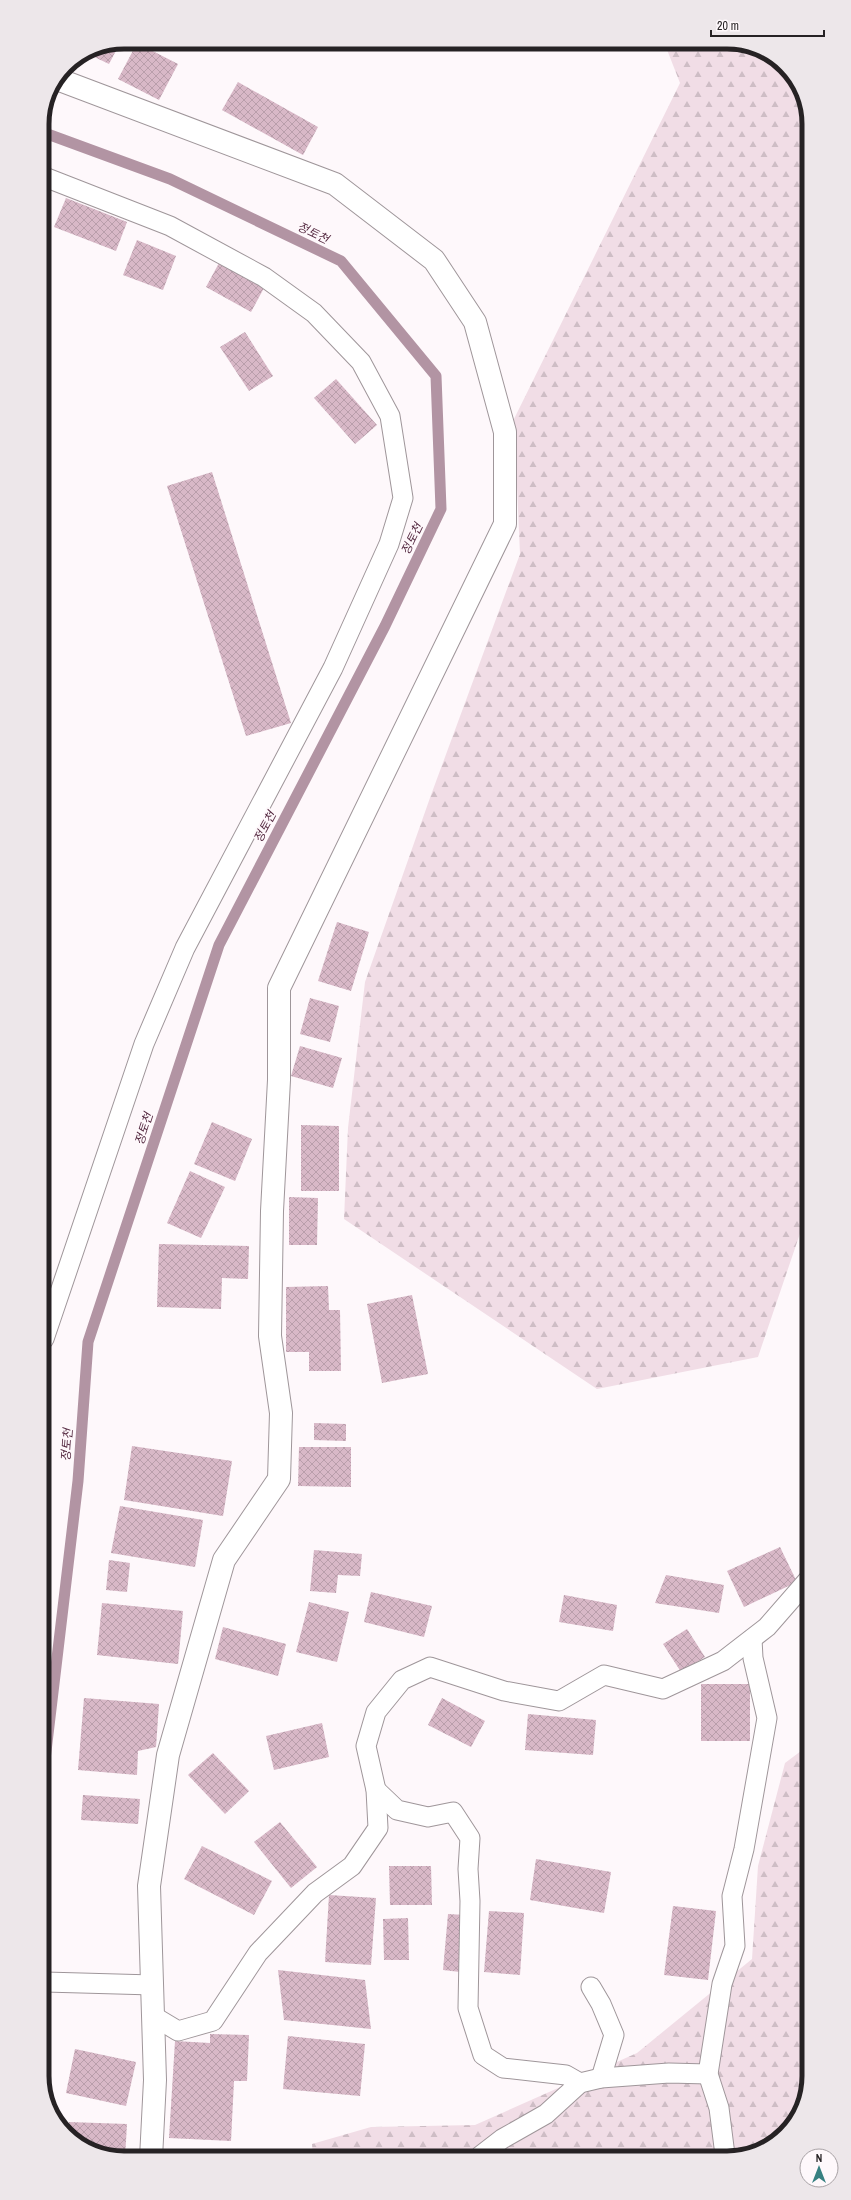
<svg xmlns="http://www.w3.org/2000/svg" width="851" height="2200" viewBox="0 0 851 2200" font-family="'Archivo Narrow','Noto Sans KR',sans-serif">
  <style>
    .forest { fill: url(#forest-firs) }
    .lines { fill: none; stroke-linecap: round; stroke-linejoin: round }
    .stream { stroke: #b294a3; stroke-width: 11 }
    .building { fill: url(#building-cross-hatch) }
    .service-casing { stroke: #9f969a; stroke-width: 21 }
    .minor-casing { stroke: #9f969a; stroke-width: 24 }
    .service { stroke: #fff; stroke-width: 19 }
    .minor { stroke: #fff; stroke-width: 22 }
    .labels { text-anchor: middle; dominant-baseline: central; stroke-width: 3.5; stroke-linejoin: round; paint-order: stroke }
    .water-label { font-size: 12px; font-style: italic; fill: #542940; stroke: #fef8fb }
    .rim { fill: none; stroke: #262224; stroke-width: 5 }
  </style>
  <defs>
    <pattern id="forest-firs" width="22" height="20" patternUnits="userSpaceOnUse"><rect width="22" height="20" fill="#f1dde6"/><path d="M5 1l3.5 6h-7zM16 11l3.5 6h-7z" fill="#cebdc5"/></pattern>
    <pattern id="building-cross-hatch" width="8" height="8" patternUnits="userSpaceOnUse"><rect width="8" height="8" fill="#d8b8c7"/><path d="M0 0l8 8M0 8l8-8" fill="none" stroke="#b99eab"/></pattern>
  </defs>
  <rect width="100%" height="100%" fill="#fef8fb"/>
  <g class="forest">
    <polygon points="664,42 732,42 781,62 806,103 808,1210 758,1357 597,1389 344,1219 348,1128 365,982 431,795 520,554 514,419 680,83"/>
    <polygon points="809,1745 809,2076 792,2126 748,2155 313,2157 312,2144 371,2127 475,2125 637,2053 752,1959 758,1866 785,1763"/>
  </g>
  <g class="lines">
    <polyline class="stream" points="42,132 170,179 341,261 436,376 441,509 385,626 219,945 88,1342 78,1481 44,1768"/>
  </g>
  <g class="building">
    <polygon points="120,43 109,64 86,53 93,48"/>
    <polygon points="137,43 178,64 159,100 118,79"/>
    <polygon points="238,82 318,127 303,155 222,110"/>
    <polygon points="66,198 127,222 116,251 54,227"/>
    <polygon points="137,240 176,256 163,290 123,275"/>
    <polygon points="219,263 264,288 251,312 206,287"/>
    <polygon points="245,332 273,376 249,391 220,347"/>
    <polygon points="336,379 377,425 355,444 314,398"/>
    <polygon points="212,472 291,723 246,736 167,486"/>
    <polygon points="337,922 369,932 351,991 318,981"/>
    <polygon points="310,998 339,1006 330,1042 300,1034"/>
    <polygon points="300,1046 342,1058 333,1088 291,1076"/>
    <polygon points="212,1122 252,1139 235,1181 194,1164"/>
    <polygon points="301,1125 339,1126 339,1191 301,1191"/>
    <polygon points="190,1171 225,1187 201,1238 167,1223"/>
    <polygon points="289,1197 318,1198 317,1245 289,1245"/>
    <polygon points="159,1244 249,1246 248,1279 222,1278 221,1309 157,1307"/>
    <polygon points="328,1286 329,1310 340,1310 341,1371 309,1371 309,1352 286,1352 286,1287"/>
    <polygon points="412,1295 428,1374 382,1383 367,1304"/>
    <polygon points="314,1423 346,1424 346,1441 314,1440"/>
    <polygon points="132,1446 232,1461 223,1516 124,1500"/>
    <polygon points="299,1447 351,1447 351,1487 298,1486"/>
    <polygon points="120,1506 203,1520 195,1567 111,1553"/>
    <polygon points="780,1547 797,1582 744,1607 727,1571"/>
    <polygon points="314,1550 362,1554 360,1576 338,1575 336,1593 310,1591"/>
    <polygon points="109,1560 130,1563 127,1592 106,1590"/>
    <polygon points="666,1575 724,1585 719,1613 655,1603"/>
    <polygon points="371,1592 432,1606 424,1637 364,1622"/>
    <polygon points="564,1595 617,1605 613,1631 559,1622"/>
    <polygon points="309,1602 349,1612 337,1662 296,1652"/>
    <polygon points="102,1603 183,1611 178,1664 97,1655"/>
    <polygon points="223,1627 286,1644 278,1676 215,1659"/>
    <polygon points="687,1629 705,1657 681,1672 663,1644"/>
    <rect x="701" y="1684" width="49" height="57"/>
    <polygon points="84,1698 159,1704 156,1747 138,1751 137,1775 78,1770"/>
    <polygon points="442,1698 485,1721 471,1747 428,1725"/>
    <polygon points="528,1714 596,1720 593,1755 525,1750"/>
    <polygon points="322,1723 329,1757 274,1770 266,1736"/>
    <polygon points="213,1753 249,1791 225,1814 188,1775"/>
    <polygon points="83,1795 140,1799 138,1824 81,1820"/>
    <polygon points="280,1822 317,1867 291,1888 254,1842"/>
    <polygon points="202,1846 272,1881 254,1915 184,1879"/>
    <polygon points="536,1859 611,1872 604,1913 530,1900"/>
    <polygon points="389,1866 431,1866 432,1905 390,1905"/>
    <polygon points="329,1895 376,1898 371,1965 325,1962"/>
    <polygon points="673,1906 716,1911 708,1980 664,1975"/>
    <polygon points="489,1911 524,1913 520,1975 484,1972"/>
    <polygon points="448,1914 465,1915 460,1972 443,1970"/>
    <polygon points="408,1918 409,1960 384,1960 383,1919"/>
    <polygon points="278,1970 365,1980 371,2029 284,2020"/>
    <polygon points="210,2034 249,2035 247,2081 234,2081 231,2141 169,2138 175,2041 210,2043"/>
    <polygon points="288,2036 365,2044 360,2096 283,2089"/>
    <polygon points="75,2049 136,2062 126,2106 66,2093"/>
    <polygon points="69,2122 127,2124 125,2158 119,2158 70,2138"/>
  </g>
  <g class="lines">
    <g class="service-casing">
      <g id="service">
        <polyline points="42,176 170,226 264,277 314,313 361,362 390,416 403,498 389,544 333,668 185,948 144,1044 44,1339"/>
        <polyline points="376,1790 397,1810 428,1817 453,1812 470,1838 468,1869 470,1901 468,2008 483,2055 503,2068 566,2075 580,2083"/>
        <polyline points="45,1982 153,1985"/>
        <polyline points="591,1987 601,2004 614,2035 601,2078"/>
        <polyline points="153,2016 178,2031 213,2021 258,1953 315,1893 352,1866 378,1828 376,1790 366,1746 376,1712 402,1680 430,1667 504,1691 559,1701 604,1675 663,1689 723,1661 767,1627 808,1580"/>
        <polyline points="725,2155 719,2108 708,2074 722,1984 735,1946 732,1896 744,1849 767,1718 753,1658 752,1639"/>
        <polyline points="480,2156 502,2139 546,2114 580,2083 601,2078 669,2073 708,2074"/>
      </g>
    </g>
    <g class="minor-casing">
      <polyline id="minor" points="57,79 335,184 434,260 475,322 505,432 505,524 279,988 279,1080 272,1211 270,1336 281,1413 279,1479 224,1560 168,1755 149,1886 155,2080 151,2158"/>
    </g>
    <use href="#service" class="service"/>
    <use href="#minor" class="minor"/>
  </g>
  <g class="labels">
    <g class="water-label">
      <text transform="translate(313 233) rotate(26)">정토천</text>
      <text transform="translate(412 539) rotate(-64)">정토천</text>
      <text transform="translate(265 827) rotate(-62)">정토천</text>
      <text transform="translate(144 1129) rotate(-72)">정토천</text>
      <text transform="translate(67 1445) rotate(-86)">정토천</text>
    </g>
  </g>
  <path d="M0 0H851V2200H0ZM124 49H727A75 75 0 0 1 802 124V2076A75 75 0 0 1 727 2151H124A75 75 0 0 1 49 2076V124A75 75 0 0 1 124 49Z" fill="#ede7ea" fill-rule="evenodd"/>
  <path class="rim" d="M124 49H727A75 75 0 0 1 802 124V2076A75 75 0 0 1 727 2151H124A75 75 0 0 1 49 2076V124A75 75 0 0 1 124 49Z"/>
  <g transform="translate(819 2168)"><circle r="19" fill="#fef8fb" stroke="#a8a2a5"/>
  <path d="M0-3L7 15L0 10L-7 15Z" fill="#378081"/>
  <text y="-6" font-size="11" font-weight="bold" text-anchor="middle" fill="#262224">N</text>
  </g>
  <path d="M711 30v6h113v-6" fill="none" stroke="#262224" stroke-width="2"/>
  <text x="717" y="30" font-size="12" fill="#262224" stroke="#fef8fb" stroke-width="3" paint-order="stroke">20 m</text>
</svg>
